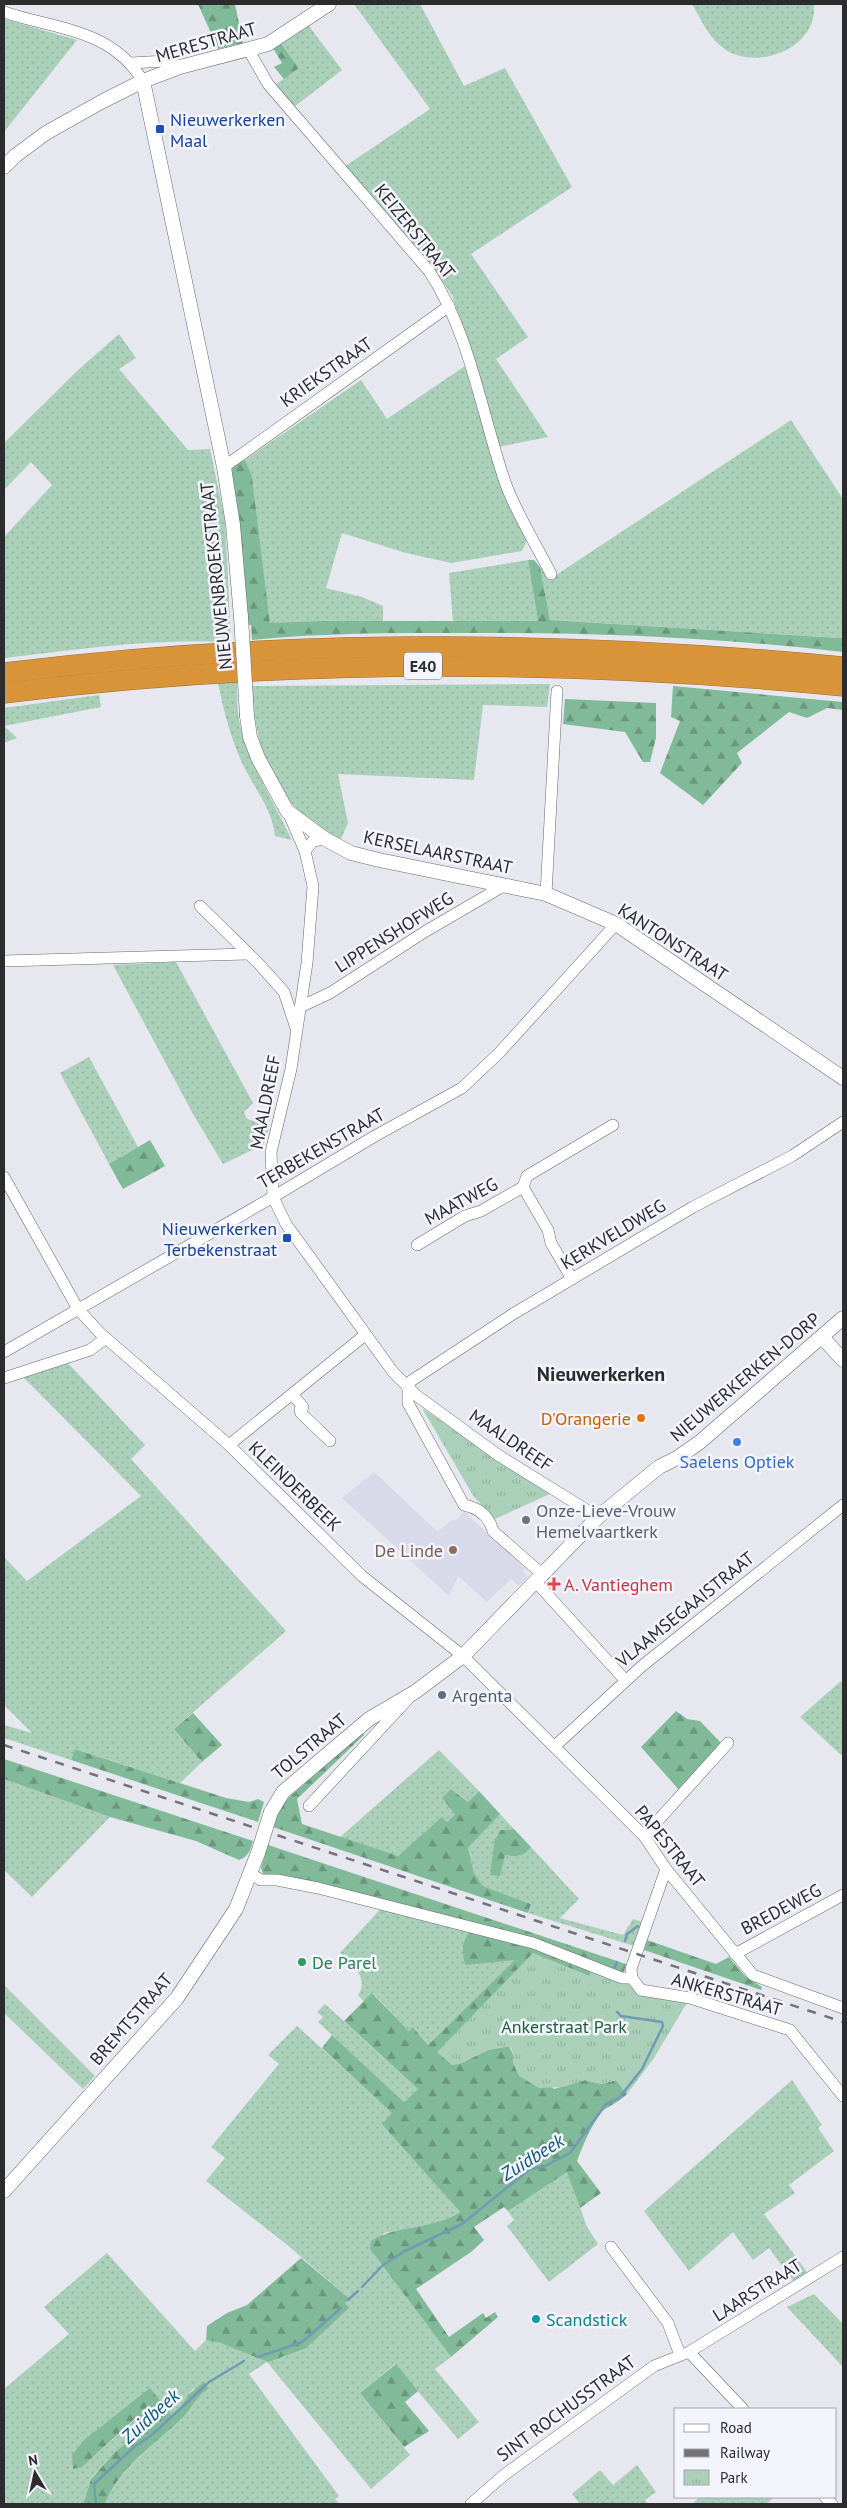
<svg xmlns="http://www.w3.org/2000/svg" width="847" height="2508" viewBox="0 0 847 2508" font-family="'PT Sans',sans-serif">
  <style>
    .built { fill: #d9dae9 }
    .grass { fill: url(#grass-dots) }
    .forest { fill: url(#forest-firs) }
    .park { fill: url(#park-tufts) }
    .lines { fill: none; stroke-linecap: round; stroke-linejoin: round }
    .stream { stroke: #719bb4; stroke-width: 2.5 }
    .minor-casing { stroke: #68696f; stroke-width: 12 }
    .tertiary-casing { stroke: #68696f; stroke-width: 15 }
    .motorway-casing { stroke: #9c6f36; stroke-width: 21 }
    .minor { stroke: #fff; stroke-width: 11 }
    .tertiary { stroke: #fff; stroke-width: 14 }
    .motorway { stroke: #d99339; stroke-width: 20 }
    .rail { stroke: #727277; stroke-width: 2.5; stroke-dasharray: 9 9; stroke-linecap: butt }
    .tertiary-bridge-casing { stroke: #68696f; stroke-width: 15; stroke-linecap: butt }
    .tertiary-bridge { stroke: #fff; stroke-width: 14 }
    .transit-dot { fill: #1a4fb4; stroke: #f4f4fc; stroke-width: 2 }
    .food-dot { fill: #e8710a; stroke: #f4f4fc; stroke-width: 2 }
    .shop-dot { fill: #3f7fe0; stroke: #f4f4fc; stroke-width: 2 }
    .worship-dot { fill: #6b7280; stroke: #f4f4fc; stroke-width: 2 }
    .education-dot { fill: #8d6e63; stroke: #f4f4fc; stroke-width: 2 }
    .health-dot { fill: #e0444e; stroke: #f4f4fc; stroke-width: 2 }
    .service-dot { fill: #5c6f8a; stroke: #f4f4fc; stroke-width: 2 }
    .leisure-dot { fill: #2e9e5b; stroke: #f4f4fc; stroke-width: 2 }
    .culture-dot { fill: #0f9aa8; stroke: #f4f4fc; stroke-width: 2 }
    .labels { text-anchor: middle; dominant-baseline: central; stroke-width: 5; stroke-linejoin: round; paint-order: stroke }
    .shield { fill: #f4f4fc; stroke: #68686c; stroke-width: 1 }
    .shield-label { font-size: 16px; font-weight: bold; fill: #2c2c2f }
    .street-label { font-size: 18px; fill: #2c2c2f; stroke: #f4f4fc }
    .transit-label { font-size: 18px; fill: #164399; stroke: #f4f4fc; text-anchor: start }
    .food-label { font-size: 18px; fill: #c56008; stroke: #f4f4fc; text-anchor: end }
    .shop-label { font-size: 18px; fill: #366cbe; stroke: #f4f4fc }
    .worship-label { font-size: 18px; fill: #5b616d; stroke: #f4f4fc; text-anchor: start }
    .education-label { font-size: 18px; fill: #785e54; stroke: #f4f4fc; text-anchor: end }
    .health-label { font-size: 18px; fill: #be3a42; stroke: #f4f4fc; text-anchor: start }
    .service-label { font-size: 18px; fill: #4e5e75; stroke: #f4f4fc; text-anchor: start }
    .leisure-label { font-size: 18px; fill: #27864d; stroke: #f4f4fc; text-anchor: start }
    .park-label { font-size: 18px; fill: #1f603f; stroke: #f4f4fc }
    .culture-label { font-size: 18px; fill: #0d838f; stroke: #f4f4fc; text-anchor: start }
    .water-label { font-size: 19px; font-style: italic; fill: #0b5677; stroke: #f4f4fc }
    .quarter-label { font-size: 20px; font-weight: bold; fill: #2c2c2f; stroke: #f4f4fc }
  </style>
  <defs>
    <pattern id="grass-dots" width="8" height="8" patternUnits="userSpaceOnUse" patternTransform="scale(1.25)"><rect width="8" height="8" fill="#abd0b9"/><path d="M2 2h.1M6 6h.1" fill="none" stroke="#93b39f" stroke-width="1.8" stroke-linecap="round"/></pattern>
    <pattern id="forest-firs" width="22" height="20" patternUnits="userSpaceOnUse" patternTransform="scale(1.25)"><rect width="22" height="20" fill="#81ba98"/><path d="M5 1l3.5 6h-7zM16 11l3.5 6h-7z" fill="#6a977c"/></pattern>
    <pattern id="park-tufts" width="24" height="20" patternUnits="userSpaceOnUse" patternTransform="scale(1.25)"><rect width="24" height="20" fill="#abd0b9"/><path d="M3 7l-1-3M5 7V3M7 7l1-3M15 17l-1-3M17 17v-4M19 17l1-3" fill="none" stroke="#93b39f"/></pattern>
  </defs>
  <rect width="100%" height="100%" fill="#e7e7ef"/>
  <polygon class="built" points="374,1472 438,1532 450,1521 457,1519 464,1511 525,1569 523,1571 528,1577 519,1586 511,1579 487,1602 458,1576 449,1596 342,1498"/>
  <g class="grass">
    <polygon points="354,4 420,4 464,86 505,68 572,187 471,254 528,337 496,359 548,437 498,447 452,295 441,279 344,167 430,109"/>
    <path d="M692 4H814C818 47 760 71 726 50 709 39 702 21 692 4Z"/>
    <polygon points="4,19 77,40 4,132"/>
    <polygon points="309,26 342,70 294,107 275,85 299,68 281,44"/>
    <path d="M119 334 136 358 119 369 188 450 210 449 225 520 231 642C154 638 80 649 4 658V537L52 485 31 462 4 490V443L78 370Z"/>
    <polygon points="465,366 504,496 528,538 522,551 451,563 406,553 342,533 326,588 362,597 383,606 383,622 270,623 252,476 245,460 361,380 387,419"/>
    <polygon points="791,420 843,499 843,637 840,638 550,620 540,567 550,579"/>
    <polygon points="528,560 538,621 453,622 449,573"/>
    <path d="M237 682C237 700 237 719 243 735 255 772 275 806 292 840L275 836C273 811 255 789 244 767 231 740 224 712 218 683Z"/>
    <path d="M550 684 547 707 483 705 474 780 338 774 348 823 340 841C326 830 306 820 294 806 263 771 254 731 252 686Z"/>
    <polygon points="99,695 101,707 4,726 17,738 4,743 4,708"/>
    <polygon points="176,962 253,1103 244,1112 247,1119 270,1126 263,1145 223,1164 193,1114 113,965"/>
    <polygon points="89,1057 138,1147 109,1164 60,1073"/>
    <polygon points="65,1360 145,1445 131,1459 286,1631 174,1729 202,1762 180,1783 76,1749 71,1760 4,1738 4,1725 32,1733 4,1705 4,1557 27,1581 141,1496 21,1375"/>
    <polygon points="841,1681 843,1686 843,1753 841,1755 800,1717"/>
    <polygon points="439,1750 479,1791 468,1802 451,1789 455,1814 447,1822 442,1818 398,1856 339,1838"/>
    <polygon points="4,1779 110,1817 32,1897 4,1870"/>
    <path d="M500 1814 514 1829 501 1830 490 1875 505 1855C517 1857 524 1857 531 1847L579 1899 560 1918 623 1935 633 1919 643 1922 634 1946 528 1913 531 1904 483 1886 474 1873 468 1848Z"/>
    <path d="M384 1905 471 1930 516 1960 428 2045 414 2028 409 2031 373 1993 364 2002 358 1995C370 1978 351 1964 340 1953Z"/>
    <polygon points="4,1985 95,2076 83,2089 4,2013"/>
    <polygon points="325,2004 418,2089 404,2102 318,2022 323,2017 317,2012"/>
    <path d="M297 2026 393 2113 383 2124 460 2212 441 2222 384 2233 370 2249 451 2357 435 2369 479 2422 458 2439 395 2364 360 2393 410 2455 371 2489 267 2362 249 2374 339 2496 335 2499 340 2504H105C120 2467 154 2446 182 2418 191 2408 196 2397 208 2389H193L172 2417 150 2389 134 2402 82 2467 139 2416 148 2426 115 2452 91 2478 83 2504H4V2389L69 2334 44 2307 107 2253 195 2351 206 2340 220 2343 268 2362 348 2309 345 2303 350 2299 286 2244 206 2181 225 2158 211 2147 279 2064 268 2055Z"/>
    <polygon points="792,2080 822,2125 818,2128 834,2151 789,2185 795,2193 764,2214 807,2272 794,2282 769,2248 753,2260 733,2232 689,2271 644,2211"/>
    <polygon points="567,2171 587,2227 598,2244 549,2282 507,2226 514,2220 508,2211"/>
    <polygon points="814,2294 843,2324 843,2367 787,2307"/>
    <polygon points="637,2465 656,2492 645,2500 648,2504 580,2504 572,2494 600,2470 613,2485"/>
    <polygon points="700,2497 774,2497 766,2504 692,2504"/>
  </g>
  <g class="forest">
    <polygon points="198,4 235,4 243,43 218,49"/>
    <polygon points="281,44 299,68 284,79 274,67 282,63 273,48"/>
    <path d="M245 460 252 476 270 623 325 621H538L528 560H534L540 567 550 620 840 638 843 637V652C716 637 589 632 461 633 391 633 322 633 252 640L251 625H247L230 474 233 466Z"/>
    <polygon points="673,686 843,702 843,710 827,708 807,718 789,712 737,753 742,763 703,805 660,773 680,721 671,717"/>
    <polygon points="565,699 656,703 656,738 650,762 643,762 625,732 563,724"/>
    <polygon points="150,1140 165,1166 123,1189 109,1164"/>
    <polygon points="676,1711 687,1719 700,1721 721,1743 680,1791 641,1747"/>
    <polygon points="193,1713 222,1745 202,1762 174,1729"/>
    <polygon points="363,1733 364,1735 297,1799 302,1824 398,1856 442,1817 447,1822 455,1814 442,1798 451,1789 468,1802 479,1791 500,1814 468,1848 474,1873 483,1886 531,1904 528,1913 270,1826 286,1800"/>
    <polygon points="75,1749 226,1798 249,1802 258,1799 264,1802 258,1822 71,1760"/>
    <path d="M4 1759 253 1841C250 1851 249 1856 239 1860L196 1841 110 1817 4 1779Z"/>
    <path d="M514 1829 531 1847C524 1857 518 1857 505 1855L500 1876 490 1875 495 1839 501 1830Z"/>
    <polygon points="268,1845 626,1964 623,1976 385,1901 301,1879 264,1876 261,1868"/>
    <path d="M471 1930 523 1944 591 1968 590 1976 459 2064 488 2050 509 2046 513 2054 554 2089 585 2080 602 2084 616 2080 627 2094C620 2101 613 2104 605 2109 595 2116 581 2150 577 2161L601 2193 580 2208 567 2172 508 2211 504 2207 474 2227 484 2240 471 2252 416 2289 449 2337 483 2313 486 2318 495 2312 498 2317 451 2357 370 2249 371 2241C398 2224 433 2230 460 2212L382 2124 392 2113 322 2048 332 2035 404 2102 418 2089 344 2021 372 1993 409 2031 413 2027 428 2045 515 1960 465 1965C462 1951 461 1942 471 1930Z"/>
    <polygon points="647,1940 716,1964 729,1957 745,1976 762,1987 761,1990 644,1950"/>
    <polygon points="301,2258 350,2299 345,2303 349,2308 306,2348 268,2362 220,2343 206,2340 207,2326 227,2313 247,2305"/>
    <polygon points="396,2364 418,2391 405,2402 429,2431 404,2447 360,2393"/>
    <path d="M204 2382 208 2389C196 2397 192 2408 182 2418 154 2446 120 2466 105 2504H83L91 2479 115 2452 147 2426 138 2416 82 2467 73 2469 72 2455 84 2440 150 2388 173 2417 189 2394Z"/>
  </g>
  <g class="park">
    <polygon points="422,1408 552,1493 495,1519 474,1497"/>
    <path d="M533 1953 590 1976 591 1968 627 1981C638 2001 668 1998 688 2001L654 2058 627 2094 616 2080 602 2084 585 2080 563 2087 539 2088 519 2076 513 2063 512 2049 509 2046 488 2050 459 2064 452 2065 437 2052Z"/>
  </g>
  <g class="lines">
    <g class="stream">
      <polyline points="625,1941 627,1934 638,1926"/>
      <polyline points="613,1971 617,1962"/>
      <polyline points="362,2287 383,2265 405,2251 462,2224 530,2169 543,2167 570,2153 606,2104 619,2098 642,2069 663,2026 662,2022 621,2016 617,2012"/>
      <polyline points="348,2300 358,2291"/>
      <polyline points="258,2357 302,2342 341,2308"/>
      <polyline points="96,2504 94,2484 133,2448 153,2434 209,2382 244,2361"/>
    </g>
    <g class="minor-casing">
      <g id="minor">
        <path d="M4 12C57 30 110 28 143 81"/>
        <path d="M248 49 268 84 429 271C470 333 481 412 505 482 515 511 537 546 551 574"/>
        <polyline points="131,63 166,61 180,67"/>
        <polyline points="224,467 449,306"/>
        <polyline points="288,812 305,851 313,886 307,963 291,1069 271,1152 273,1197 286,1224 393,1372 416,1395 498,1455 598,1517"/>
        <polyline points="305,851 313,841 325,839"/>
        <polyline points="546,894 557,691"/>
        <polyline points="200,906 258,963 284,992 296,1028"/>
        <polyline points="4,961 247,954"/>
        <polyline points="300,1007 330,993 426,931 505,885"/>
        <polyline points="4,1177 78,1309 100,1333 229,1445 362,1576 463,1656 644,1836 666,1869 753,1975 843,2008"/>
        <polyline points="417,1245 465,1216 481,1211 523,1187"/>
        <polyline points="572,1279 551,1243 548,1230 523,1187 527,1176 613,1125"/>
        <polyline points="4,1352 273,1197 375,1136 462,1088 500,1052 616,924"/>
        <polyline points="4,1378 90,1350 106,1338"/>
        <polyline points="293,1395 303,1407 300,1410 301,1413 330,1441"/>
        <polyline points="229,1445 365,1335"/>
        <path d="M543 1575 493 1531C489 1516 479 1508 464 1505L408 1403V1387L411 1381 513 1314 693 1207 792 1156 843 1122"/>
        <polyline points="536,1582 625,1680"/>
        <polyline points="555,1746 642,1666 843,1505"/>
        <polyline points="309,1806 408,1699"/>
        <polyline points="644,1836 728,1743"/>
        <polyline points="666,1869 631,1969 632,1978 641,1990 690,1998 790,2030 843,2096"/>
        <polyline points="251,1874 261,1880 277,1880 318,1888 533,1943 622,1978 632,1978"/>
        <polyline points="735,1954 843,1895"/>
        <polyline points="611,2247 668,2323 680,2355"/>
        <polyline points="689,2352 743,2409"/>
        <polyline points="825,2497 832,2504"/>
        <polyline points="471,2504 504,2475 654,2366 689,2352 843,2257"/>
      </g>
    </g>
    <g class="tertiary-casing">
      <g id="tertiary">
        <polyline points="143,81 224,467 233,525 241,617"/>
        <polyline points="4,167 15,156 46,133 103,101 143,81 180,67 268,44 329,4"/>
        <polyline points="247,716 250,737 258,758 287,811 325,839 351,853 379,860 546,894 616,924 843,1078"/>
        <polyline points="822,1337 843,1360"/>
        <polyline points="271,1812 283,1792 369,1719 415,1692 463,1656 598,1517 659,1467 677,1458 700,1442 843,1318"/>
        <polyline points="4,2191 177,1998 236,1909 258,1853"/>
      </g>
    </g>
    <g class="motorway-casing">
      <g id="motorway">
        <path d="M4 673C283 638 564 640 843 667"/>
        <path d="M4 693C283 658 563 659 843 686"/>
      </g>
    </g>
    <use href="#minor" class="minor"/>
    <use href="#tertiary" class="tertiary"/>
    <use href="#motorway" class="motorway"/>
    <polyline class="rail" points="4,1745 843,2022"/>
    <g class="tertiary-bridge-casing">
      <g id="tertiary-bridge">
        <polyline points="241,617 247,716"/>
        <polyline points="258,1853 271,1812"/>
      </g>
    </g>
    <use href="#tertiary-bridge" class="tertiary-bridge"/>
  </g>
  <g class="transit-dot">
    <rect x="155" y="124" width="10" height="10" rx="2.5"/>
    <rect x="282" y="1233" width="10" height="10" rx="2.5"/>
  </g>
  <circle class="food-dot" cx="641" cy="1418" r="5"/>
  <circle class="shop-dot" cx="737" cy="1442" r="5"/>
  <circle class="worship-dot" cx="526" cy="1520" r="5"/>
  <circle class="education-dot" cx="453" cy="1550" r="5"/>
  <path class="health-dot" d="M551.5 1576.5h5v5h5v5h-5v5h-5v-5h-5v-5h5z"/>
  <circle class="service-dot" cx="442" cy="1695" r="5"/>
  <circle class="leisure-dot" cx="302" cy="1962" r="5"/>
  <circle class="culture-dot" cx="536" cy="2319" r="5"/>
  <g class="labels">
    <rect class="shield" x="404" y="652.5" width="38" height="27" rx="4"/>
    <g class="shield-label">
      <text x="423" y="666">E40</text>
    </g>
    <g class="street-label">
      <text transform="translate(206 42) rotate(-16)">MERESTRAAT</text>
      <text transform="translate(415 231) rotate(51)">KEIZERSTRAAT</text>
      <text transform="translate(326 372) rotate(-35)">KRIEKSTRAAT</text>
      <text transform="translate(216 576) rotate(-96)">NIEUWENBROEKSTRAAT</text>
      <text transform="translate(438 852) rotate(12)">KERSELAARSTRAAT</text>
      <text transform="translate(394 932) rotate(-32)">LIPPENSHOFWEG</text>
      <text transform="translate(673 942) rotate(33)">KANTONSTRAAT</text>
      <text transform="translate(265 1102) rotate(-79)">MAALDREEF</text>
      <text transform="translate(321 1148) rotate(-30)">TERBEKENSTRAAT</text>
      <text transform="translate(461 1201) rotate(-28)">MAATWEG</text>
      <text transform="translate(613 1234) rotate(-31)">KERKVELDWEG</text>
      <text transform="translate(745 1377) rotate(-40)">NIEUWERKERKEN-DORP</text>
      <text transform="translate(511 1440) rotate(34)">MAALDREEF</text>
      <text transform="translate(295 1486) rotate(44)">KLEINDERBEEK</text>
      <text transform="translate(685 1609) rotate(-39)">VLAAMSEGAAISTRAAT</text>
      <text transform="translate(309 1746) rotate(-40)">TOLSTRAAT</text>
      <text transform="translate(670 1846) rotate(51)">PAPESTRAAT</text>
      <text transform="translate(781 1909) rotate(-28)">BREDEWEG</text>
      <text transform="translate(727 1994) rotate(16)">ANKERSTRAAT</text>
      <text transform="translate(131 2019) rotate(-49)">BREMTSTRAAT</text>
      <text transform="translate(757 2290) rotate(-32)">LAARSTRAAT</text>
      <text transform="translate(566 2408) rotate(-36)">SINT ROCHUSSTRAAT</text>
    </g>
    <g class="transit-label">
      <text x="170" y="119">Nieuwerkerken<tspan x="170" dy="21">Maal</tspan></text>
      <text x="277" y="1228" text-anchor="end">Nieuwerkerken<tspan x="277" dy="21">Terbekenstraat</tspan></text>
    </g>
    <g class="food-label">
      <text x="631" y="1418">D'Orangerie</text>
    </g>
    <g class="shop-label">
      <text x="737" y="1461">Saelens Optiek</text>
    </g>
    <g class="worship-label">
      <text x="536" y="1510">Onze-Lieve-Vrouw<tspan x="536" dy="21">Hemelvaartkerk</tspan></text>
    </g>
    <g class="education-label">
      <text x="443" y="1550">De Linde</text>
    </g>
    <g class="health-label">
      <text x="564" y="1584">A. Vantieghem</text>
    </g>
    <g class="service-label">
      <text x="452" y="1695">Argenta</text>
    </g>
    <g class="leisure-label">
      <text x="312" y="1962">De Parel</text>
    </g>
    <g class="park-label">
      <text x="564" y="2026">Ankerstraat Park</text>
    </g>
    <g class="culture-label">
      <text x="546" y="2319">Scandstick</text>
    </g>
    <g class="water-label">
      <text transform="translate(532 2157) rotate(-32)">Zuidbeek</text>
      <text transform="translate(150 2416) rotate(-42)">Zuidbeek</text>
    </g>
    <g class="quarter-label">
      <text x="601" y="1374">Nieuwerkerken</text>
    </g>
  </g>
  <rect width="847" height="2508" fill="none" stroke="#2c2c2f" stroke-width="10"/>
  <rect x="674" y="2408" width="162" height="90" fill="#f4f4fc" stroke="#a4a4aa"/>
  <rect x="684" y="2424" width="25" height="8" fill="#ffffff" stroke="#a4a4aa"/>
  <text x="720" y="2433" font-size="15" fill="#2c2c2f">Road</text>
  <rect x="684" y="2449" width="25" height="8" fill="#727277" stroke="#a4a4aa"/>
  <text x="720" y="2458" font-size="15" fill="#2c2c2f">Railway</text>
  <rect x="684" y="2470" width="25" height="15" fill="url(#park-tufts)" stroke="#a4a4aa"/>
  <text x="720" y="2483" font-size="15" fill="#2c2c2f">Park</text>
  <g transform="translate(35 2473) rotate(351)" stroke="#f4f4fc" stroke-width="4" paint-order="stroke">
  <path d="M0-4L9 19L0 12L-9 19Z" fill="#2c2c2f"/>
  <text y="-8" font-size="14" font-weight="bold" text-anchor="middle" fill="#2c2c2f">N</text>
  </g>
</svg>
